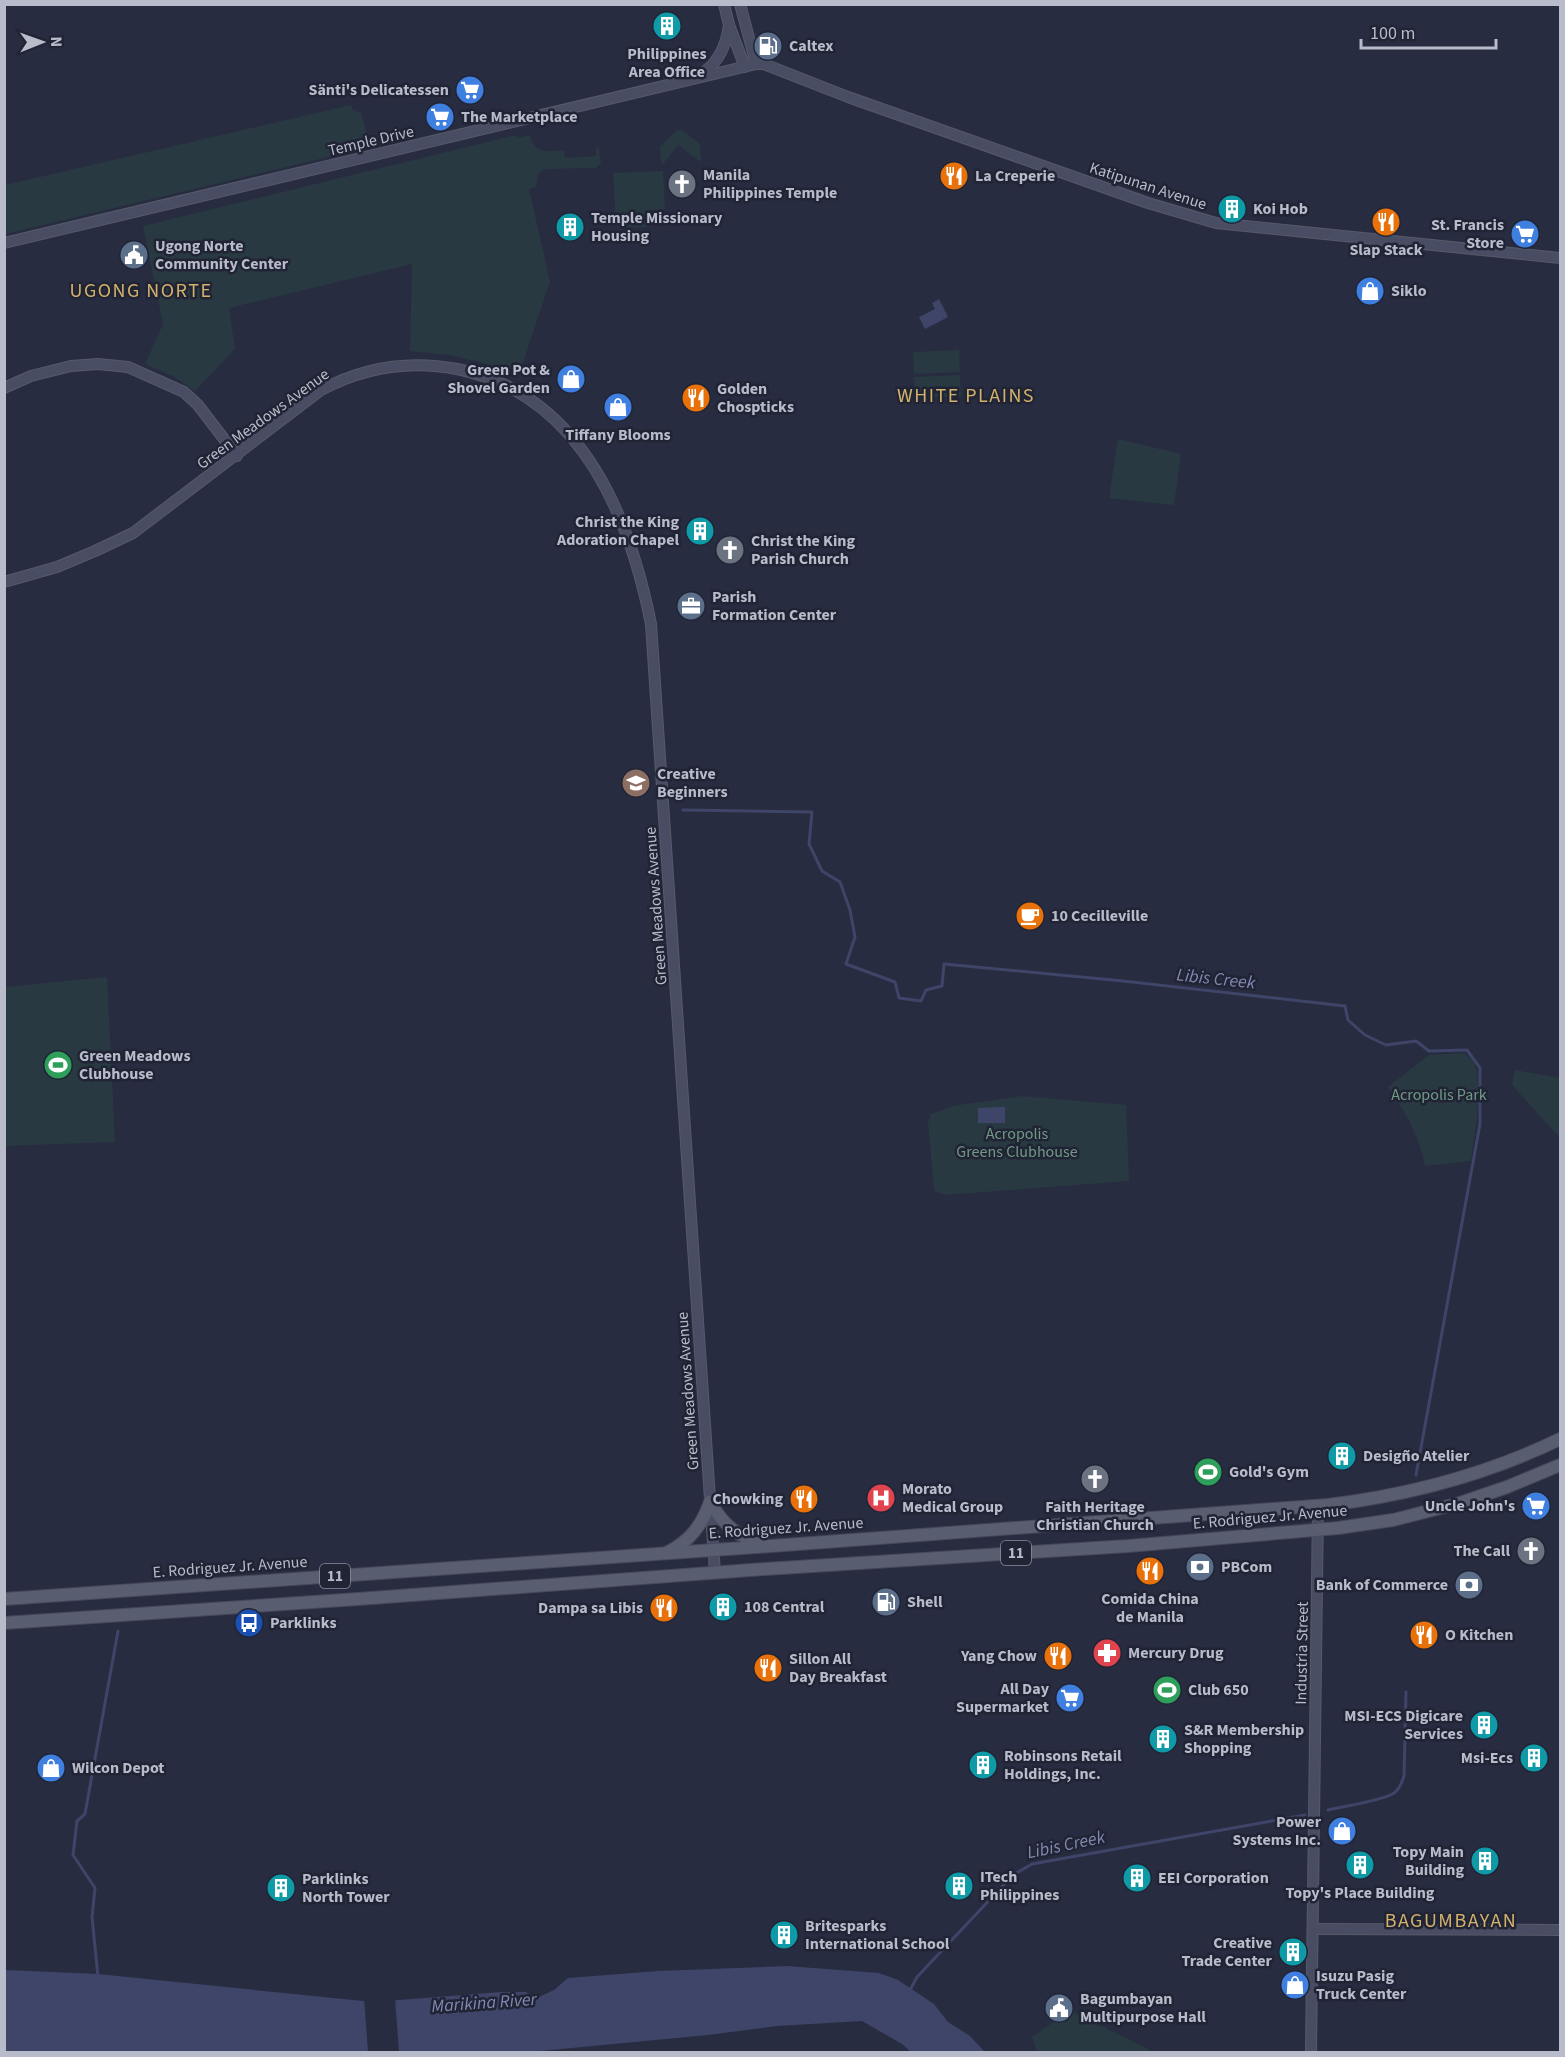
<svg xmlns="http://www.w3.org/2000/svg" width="1565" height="2057" viewBox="0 0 1565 2057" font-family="'Source Sans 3',sans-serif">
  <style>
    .green { fill: #293941 }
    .water { fill: #3e4568 }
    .pier { fill: #272c40 }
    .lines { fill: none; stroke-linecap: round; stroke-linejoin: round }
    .stream { stroke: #3e4568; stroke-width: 3 }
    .secondary-casing { stroke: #565a6a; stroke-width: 12 }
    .primary-casing { stroke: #454859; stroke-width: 14 }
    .secondary { stroke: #494d63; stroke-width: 10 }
    .primary { stroke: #595d70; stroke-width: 12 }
    .labels { text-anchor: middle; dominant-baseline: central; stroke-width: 5; stroke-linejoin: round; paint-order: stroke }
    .shield { fill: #202435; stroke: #8a8e9d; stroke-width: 1.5 }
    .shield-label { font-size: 15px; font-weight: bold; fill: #b8bbca }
    .poi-label { font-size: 16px; font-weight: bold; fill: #b8bbca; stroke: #202435; text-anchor: start }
    .street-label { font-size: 16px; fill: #b8bbca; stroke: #202435 }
    .park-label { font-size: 16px; fill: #709a84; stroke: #202435 }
    .water-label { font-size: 18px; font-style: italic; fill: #8189b1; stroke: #202435 }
    .quarter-label { font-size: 20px; letter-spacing: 1.5px; fill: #d2b16c; stroke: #202435 }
  </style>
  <rect width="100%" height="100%" fill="#272c40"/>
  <g class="green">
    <polygon points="351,105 353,110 361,113 370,147 5,234 5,185"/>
    <polygon points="677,130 683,131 700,144 701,162 678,145 663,164 661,164 660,147"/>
    <path d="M516 135 517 138 530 135C533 154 548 152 564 150L565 158 596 156V146L599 149 601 163 596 168 544 169 538 174 536 187 529 189 550 281 518 377 480 362 449 355 410 351 412 264 229 308 235 349 195 391 173 376 145 364 163 324 143 226Z"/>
    <polygon points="663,171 665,209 646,210 647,227 619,228 616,222 613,173"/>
    <polygon points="959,350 960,372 914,374 913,352"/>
    <polygon points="960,375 961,396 915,398 914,377"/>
    <polygon points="1118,439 1181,454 1174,505 1109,498"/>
    <polygon points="107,977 115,1142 5,1146 5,987"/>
    <path d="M1464 1053C1470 1058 1476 1063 1477 1072 1481 1097 1475 1135 1471 1161L1425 1166C1419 1136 1406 1112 1388 1087L1429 1055Z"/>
    <polygon points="1515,1070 1560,1078 1560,1138 1512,1085"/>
    <polygon points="1021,1096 1126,1105 1129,1181 944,1195 936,1192 934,1188 928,1123 931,1114 952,1106"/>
    <polygon points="1068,2010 1138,2044 1149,2049 1147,2052 1037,2052 1032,2037 1064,2015"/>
  </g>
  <g class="water">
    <polygon points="939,299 948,317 925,329 919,317 935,309 932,303"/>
    <polygon points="999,1107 1005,1107 1005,1123 978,1123 978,1108"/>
    <polygon points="787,1966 879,1973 898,1980 934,2004 948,2022 970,2036 985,2052 911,2052 902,2044 862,2021 777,2026 708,2035 530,2052 5,2052 5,1970 98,1974 373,2002 501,1992 526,1992 531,1996 539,1997 554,1990 568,1978 658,1971"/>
  </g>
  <polygon class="pier" points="364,1998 395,1998 399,2052 368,2052"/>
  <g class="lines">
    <g class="stream">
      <polyline points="683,810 812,812 809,844 822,871 840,882 850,910 855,937 846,964 895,982 899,998 921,1001 926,990 942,986 944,964 1123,981 1345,1006 1348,1020 1365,1035 1386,1045 1416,1041 1429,1051 1467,1050 1480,1068 1480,1124 1416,1475"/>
      <path d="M1328 1810C1344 1806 1382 1801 1394 1793 1400 1789 1402 1782 1404 1776L1406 1692"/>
      <polyline points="98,1977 92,1917 95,1888 73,1855 77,1821 85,1814 118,1631"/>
      <polyline points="910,1990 917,1977 1013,1875 1032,1864 1305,1815"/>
    </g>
    <g class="secondary-casing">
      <g id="secondary">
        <polyline points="724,4 729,25 745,67"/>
        <polyline points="740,4 756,64"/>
        <path d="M697 76C718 66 726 47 729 25"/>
        <polyline points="4,243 756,64 764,64 848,97 1148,203 1216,223 1560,258"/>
        <polyline points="4,388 31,376 71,366 98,364 128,367 184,392 198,405 237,456"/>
        <path d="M4 582 57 567 95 551 133 533 321 390C364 367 410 360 457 369 580 394 629 513 651 624L715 1573"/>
        <polyline points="1314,1929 1560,1930"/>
        <polyline points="1311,2052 1318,1506"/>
      </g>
    </g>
    <g class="primary-casing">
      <g id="primary">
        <path d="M710 1502C725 1527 737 1536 764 1544"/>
        <path d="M668 1552C690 1541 702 1525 710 1502"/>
        <path d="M4 1599 771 1546 1328 1505C1409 1495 1486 1475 1560 1439"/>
        <polyline points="4,1623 358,1599 765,1569 1128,1546 1338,1528 1393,1520 1460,1503 1507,1487 1560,1465"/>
      </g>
    </g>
    <use href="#secondary" class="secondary"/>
    <use href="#primary" class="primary"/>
  </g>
  <defs>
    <g id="building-disc" transform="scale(1.5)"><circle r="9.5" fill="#0f9aa8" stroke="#202435"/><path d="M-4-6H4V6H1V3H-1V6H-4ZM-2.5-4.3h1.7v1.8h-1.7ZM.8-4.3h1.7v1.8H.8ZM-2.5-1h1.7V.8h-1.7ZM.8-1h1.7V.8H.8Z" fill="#fff"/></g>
    <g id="fuel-disc" transform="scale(1.5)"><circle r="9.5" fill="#5c6f8a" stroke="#202435"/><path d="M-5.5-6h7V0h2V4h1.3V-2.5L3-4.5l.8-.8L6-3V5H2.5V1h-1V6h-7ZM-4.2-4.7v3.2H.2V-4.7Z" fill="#fff"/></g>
    <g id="supermarket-disc" transform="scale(1.5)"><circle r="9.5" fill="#3f7fe0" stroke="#202435"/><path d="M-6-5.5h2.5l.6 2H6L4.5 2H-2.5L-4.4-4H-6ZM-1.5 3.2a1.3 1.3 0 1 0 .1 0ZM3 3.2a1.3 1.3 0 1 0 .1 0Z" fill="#fff"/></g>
    <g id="restaurant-disc" transform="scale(1.5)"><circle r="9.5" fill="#e8710a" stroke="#202435"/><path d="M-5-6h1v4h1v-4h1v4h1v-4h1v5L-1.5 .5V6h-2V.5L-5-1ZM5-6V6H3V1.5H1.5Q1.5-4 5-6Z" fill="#fff"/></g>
    <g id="church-disc" transform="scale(1.5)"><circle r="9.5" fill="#6b7280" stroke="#202435"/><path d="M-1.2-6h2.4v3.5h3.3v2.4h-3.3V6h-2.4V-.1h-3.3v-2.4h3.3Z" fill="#fff"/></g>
    <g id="civic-disc" transform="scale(1.5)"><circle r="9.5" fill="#5c6f8a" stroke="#202435"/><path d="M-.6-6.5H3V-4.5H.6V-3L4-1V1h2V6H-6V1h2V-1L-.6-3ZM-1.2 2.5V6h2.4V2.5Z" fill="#fff"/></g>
    <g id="shop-disc" transform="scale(1.5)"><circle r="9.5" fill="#3f7fe0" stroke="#202435"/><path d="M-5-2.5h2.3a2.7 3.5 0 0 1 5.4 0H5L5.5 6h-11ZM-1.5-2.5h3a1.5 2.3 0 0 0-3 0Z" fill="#fff"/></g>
    <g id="office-disc" transform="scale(1.5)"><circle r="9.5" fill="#5c6f8a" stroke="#202435"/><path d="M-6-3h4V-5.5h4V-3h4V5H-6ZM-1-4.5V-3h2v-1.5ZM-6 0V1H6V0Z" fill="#fff"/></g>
    <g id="school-disc" transform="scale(1.5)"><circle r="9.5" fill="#8d6e63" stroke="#202435"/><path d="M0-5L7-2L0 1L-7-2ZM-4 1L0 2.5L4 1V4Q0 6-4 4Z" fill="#fff"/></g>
    <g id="cafe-disc" transform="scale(1.5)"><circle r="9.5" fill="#e8710a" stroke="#202435"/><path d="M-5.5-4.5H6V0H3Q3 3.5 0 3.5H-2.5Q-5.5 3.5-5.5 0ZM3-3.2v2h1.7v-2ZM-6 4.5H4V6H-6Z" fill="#fff"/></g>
    <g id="stadium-disc" transform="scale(1.5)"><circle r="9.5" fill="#2e9e5b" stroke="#202435"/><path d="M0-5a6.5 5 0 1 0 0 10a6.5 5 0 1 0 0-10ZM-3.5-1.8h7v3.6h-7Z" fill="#fff"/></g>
    <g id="hospital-disc" transform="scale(1.5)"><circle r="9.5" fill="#e0444e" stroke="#202435"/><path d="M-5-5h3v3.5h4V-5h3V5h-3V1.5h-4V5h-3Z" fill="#fff"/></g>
    <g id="bank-disc" transform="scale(1.5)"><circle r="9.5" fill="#5c6f8a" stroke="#202435"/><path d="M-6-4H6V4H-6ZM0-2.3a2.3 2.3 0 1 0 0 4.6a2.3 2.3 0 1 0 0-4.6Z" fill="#fff"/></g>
    <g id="bus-disc" transform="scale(1.5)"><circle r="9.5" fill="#1a4fb4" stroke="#202435"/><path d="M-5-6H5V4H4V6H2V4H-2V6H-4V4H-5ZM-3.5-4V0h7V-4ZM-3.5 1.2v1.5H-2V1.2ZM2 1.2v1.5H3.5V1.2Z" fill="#fff"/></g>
    <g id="pharmacy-disc" transform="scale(1.5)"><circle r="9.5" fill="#e0444e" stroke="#202435"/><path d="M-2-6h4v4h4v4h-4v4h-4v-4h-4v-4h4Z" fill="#fff"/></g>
  </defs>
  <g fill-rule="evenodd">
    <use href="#building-disc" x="667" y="26"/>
    <use href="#fuel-disc" x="768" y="46"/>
    <use href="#supermarket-disc" x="470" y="90"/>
    <use href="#supermarket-disc" x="440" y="117"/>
    <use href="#restaurant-disc" x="954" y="176"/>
    <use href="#church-disc" x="682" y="184"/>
    <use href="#building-disc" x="1232" y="209"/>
    <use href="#restaurant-disc" x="1386" y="222"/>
    <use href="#building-disc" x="570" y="227"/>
    <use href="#supermarket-disc" x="1525" y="234"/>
    <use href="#civic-disc" x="134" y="255"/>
    <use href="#shop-disc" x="1370" y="291"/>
    <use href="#shop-disc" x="571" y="379"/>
    <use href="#restaurant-disc" x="696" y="398"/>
    <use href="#shop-disc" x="618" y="407"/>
    <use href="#building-disc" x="700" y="531"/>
    <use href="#church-disc" x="730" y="550"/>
    <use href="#office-disc" x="691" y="606"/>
    <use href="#school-disc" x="636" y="783"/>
    <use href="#cafe-disc" x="1030" y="916"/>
    <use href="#stadium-disc" x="58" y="1065"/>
    <use href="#building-disc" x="1342" y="1456"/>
    <use href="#stadium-disc" x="1208" y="1472"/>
    <use href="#church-disc" x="1095" y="1479"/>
    <use href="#hospital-disc" x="881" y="1498"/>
    <use href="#restaurant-disc" x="804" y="1499"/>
    <use href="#supermarket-disc" x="1536" y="1506"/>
    <use href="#church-disc" x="1531" y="1551"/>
    <use href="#bank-disc" x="1200" y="1567"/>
    <use href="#restaurant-disc" x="1150" y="1571"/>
    <use href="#bank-disc" x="1469" y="1585"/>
    <use href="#fuel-disc" x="886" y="1602"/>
    <use href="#building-disc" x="723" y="1607"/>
    <use href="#restaurant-disc" x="664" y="1608"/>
    <use href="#bus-disc" x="249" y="1623"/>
    <use href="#restaurant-disc" x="1424" y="1635"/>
    <use href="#pharmacy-disc" x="1107" y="1653"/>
    <use href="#restaurant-disc" x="1058" y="1656"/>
    <use href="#restaurant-disc" x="768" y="1668"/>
    <use href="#stadium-disc" x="1167" y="1690"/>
    <use href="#supermarket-disc" x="1070" y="1698"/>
    <use href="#building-disc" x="1484" y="1725"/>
    <use href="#building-disc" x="1163" y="1739"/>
    <use href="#building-disc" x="1534" y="1758"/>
    <use href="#building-disc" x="983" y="1765"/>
    <use href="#shop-disc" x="51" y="1768"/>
    <use href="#shop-disc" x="1342" y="1831"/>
    <use href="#building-disc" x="1485" y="1861"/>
    <use href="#building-disc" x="1360" y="1865"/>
    <use href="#building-disc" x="1137" y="1878"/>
    <use href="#building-disc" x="959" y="1886"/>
    <use href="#building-disc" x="281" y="1888"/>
    <use href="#building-disc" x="784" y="1935"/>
    <use href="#building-disc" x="1293" y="1952"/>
    <use href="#shop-disc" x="1295" y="1985"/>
    <use href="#civic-disc" x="1059" y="2008"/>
  </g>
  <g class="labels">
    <g class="shield">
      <rect x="1001" y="1541" width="30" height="24" rx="4.5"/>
      <rect x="320" y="1564" width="30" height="24" rx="4.5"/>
    </g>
    <g class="shield-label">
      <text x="1016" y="1553">11</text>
      <text x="335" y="1576">11</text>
    </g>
    <g class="poi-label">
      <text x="789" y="46">Caltex</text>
      <text x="667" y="54" text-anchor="middle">Philippines<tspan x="667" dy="18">Area Office</tspan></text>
      <text x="449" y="90" text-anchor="end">Sänti's Delicatessen</text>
      <text x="461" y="117">The Marketplace</text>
      <text x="703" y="175">Manila<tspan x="703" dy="18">Philippines Temple</tspan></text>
      <text x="975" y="176">La Creperie</text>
      <text x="1253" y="209">Koi Hob</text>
      <text x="591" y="218">Temple Missionary<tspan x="591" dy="18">Housing</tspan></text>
      <text x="1504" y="225" text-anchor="end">St. Francis<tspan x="1504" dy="18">Store</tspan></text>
      <text x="155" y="246">Ugong Norte<tspan x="155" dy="18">Community Center</tspan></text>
      <text x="1386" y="250" text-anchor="middle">Slap Stack</text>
      <text x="1391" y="291">Siklo</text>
      <text x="550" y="370" text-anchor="end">Green Pot &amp;<tspan x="550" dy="18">Shovel Garden</tspan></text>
      <text x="717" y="389">Golden<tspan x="717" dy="18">Chospticks</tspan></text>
      <text x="618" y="435" text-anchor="middle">Tiffany Blooms</text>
      <text x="679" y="522" text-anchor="end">Christ the King<tspan x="679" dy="18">Adoration Chapel</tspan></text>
      <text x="751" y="541">Christ the King<tspan x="751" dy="18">Parish Church</tspan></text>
      <text x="712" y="597">Parish<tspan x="712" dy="18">Formation Center</tspan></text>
      <text x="657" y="774">Creative<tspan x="657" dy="18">Beginners</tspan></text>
      <text x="1051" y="916">10 Cecilleville</text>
      <text x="79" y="1056">Green Meadows<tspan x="79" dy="18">Clubhouse</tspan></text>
      <text x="1363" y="1456">Desigño Atelier</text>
      <text x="1229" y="1472">Gold's Gym</text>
      <text x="902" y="1489">Morato<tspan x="902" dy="18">Medical Group</tspan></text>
      <text x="783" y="1499" text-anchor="end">Chowking</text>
      <text x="1515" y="1506" text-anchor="end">Uncle John's</text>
      <text x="1095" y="1507" text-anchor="middle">Faith Heritage<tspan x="1095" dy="18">Christian Church</tspan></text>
      <text x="1510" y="1551" text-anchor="end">The Call</text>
      <text x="1221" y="1567">PBCom</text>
      <text x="1448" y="1585" text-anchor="end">Bank of Commerce</text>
      <text x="1150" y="1599" text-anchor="middle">Comida China<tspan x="1150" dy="18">de Manila</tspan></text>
      <text x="907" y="1602">Shell</text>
      <text x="744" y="1607">108 Central</text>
      <text x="643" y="1608" text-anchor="end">Dampa sa Libis</text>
      <text x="270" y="1623">Parklinks</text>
      <text x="1445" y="1635">O Kitchen</text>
      <text x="1128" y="1653">Mercury Drug</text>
      <text x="1037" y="1656" text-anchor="end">Yang Chow</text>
      <text x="789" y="1659">Sillon All<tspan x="789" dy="18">Day Breakfast</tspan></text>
      <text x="1049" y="1689" text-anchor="end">All Day<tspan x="1049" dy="18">Supermarket</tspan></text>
      <text x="1188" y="1690">Club 650</text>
      <text x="1463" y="1716" text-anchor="end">MSI-ECS Digicare<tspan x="1463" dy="18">Services</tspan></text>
      <text x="1184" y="1730">S&amp;R Membership<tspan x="1184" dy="18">Shopping</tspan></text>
      <text x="1004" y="1756">Robinsons Retail<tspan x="1004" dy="18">Holdings, Inc.</tspan></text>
      <text x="1513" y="1758" text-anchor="end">Msi-Ecs</text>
      <text x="72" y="1768">Wilcon Depot</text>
      <text x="1321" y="1822" text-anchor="end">Power<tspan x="1321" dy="18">Systems Inc.</tspan></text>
      <text x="1464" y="1852" text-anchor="end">Topy Main<tspan x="1464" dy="18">Building</tspan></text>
      <text x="980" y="1877">ITech<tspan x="980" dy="18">Philippines</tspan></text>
      <text x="1158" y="1878">EEI Corporation</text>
      <text x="302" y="1879">Parklinks<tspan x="302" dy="18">North Tower</tspan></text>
      <text x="1360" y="1893" text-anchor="middle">Topy's Place Building</text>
      <text x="805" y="1926">Britesparks<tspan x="805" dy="18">International School</tspan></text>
      <text x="1272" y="1943" text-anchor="end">Creative<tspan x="1272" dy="18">Trade Center</tspan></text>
      <text x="1316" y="1976">Isuzu Pasig<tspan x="1316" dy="18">Truck Center</tspan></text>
      <text x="1080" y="1999">Bagumbayan<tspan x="1080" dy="18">Multipurpose Hall</tspan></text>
    </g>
    <g class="street-label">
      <text transform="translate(371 141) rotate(-13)">Temple Drive</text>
      <text transform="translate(1148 186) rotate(18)">Katipunan Avenue</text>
      <text transform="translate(263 419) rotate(-36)">Green Meadows Avenue</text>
      <text transform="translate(656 906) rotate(-94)">Green Meadows Avenue</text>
      <text transform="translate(688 1391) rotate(-94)">Green Meadows Avenue</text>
      <text transform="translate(1270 1517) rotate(-5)">E. Rodriguez Jr. Avenue</text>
      <text transform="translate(786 1528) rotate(-4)">E. Rodriguez Jr. Avenue</text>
      <text transform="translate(230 1567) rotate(-4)">E. Rodriguez Jr. Avenue</text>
      <text transform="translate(1302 1653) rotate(-89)">Industria Street</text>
    </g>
    <g class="park-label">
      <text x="1439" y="1095">Acropolis Park</text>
      <text x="1017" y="1134">Acropolis<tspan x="1017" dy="18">Greens Clubhouse</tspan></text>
    </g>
    <g class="water-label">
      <text transform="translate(1216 979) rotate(6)">Libis Creek</text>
      <text transform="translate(1066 1845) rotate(-12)">Libis Creek</text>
      <text transform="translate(484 2003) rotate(-4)">Marikina River</text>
    </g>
    <g class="quarter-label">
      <text x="141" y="291">UGONG NORTE</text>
      <text x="966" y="396">WHITE PLAINS</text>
      <text x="1451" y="1921">BAGUMBAYAN</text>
    </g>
  </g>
  <rect width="1565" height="2057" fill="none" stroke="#b8bbca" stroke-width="12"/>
  <g transform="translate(42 42) rotate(89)" stroke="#202435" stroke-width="4.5" paint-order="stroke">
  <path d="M0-4.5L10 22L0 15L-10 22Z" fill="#b8bbca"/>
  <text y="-9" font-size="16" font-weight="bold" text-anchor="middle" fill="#b8bbca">N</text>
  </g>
  <path d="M1361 39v9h135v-9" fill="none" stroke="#b8bbca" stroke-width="3"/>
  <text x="1370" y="39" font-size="18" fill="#b8bbca" stroke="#202435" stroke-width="4.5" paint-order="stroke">100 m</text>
</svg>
